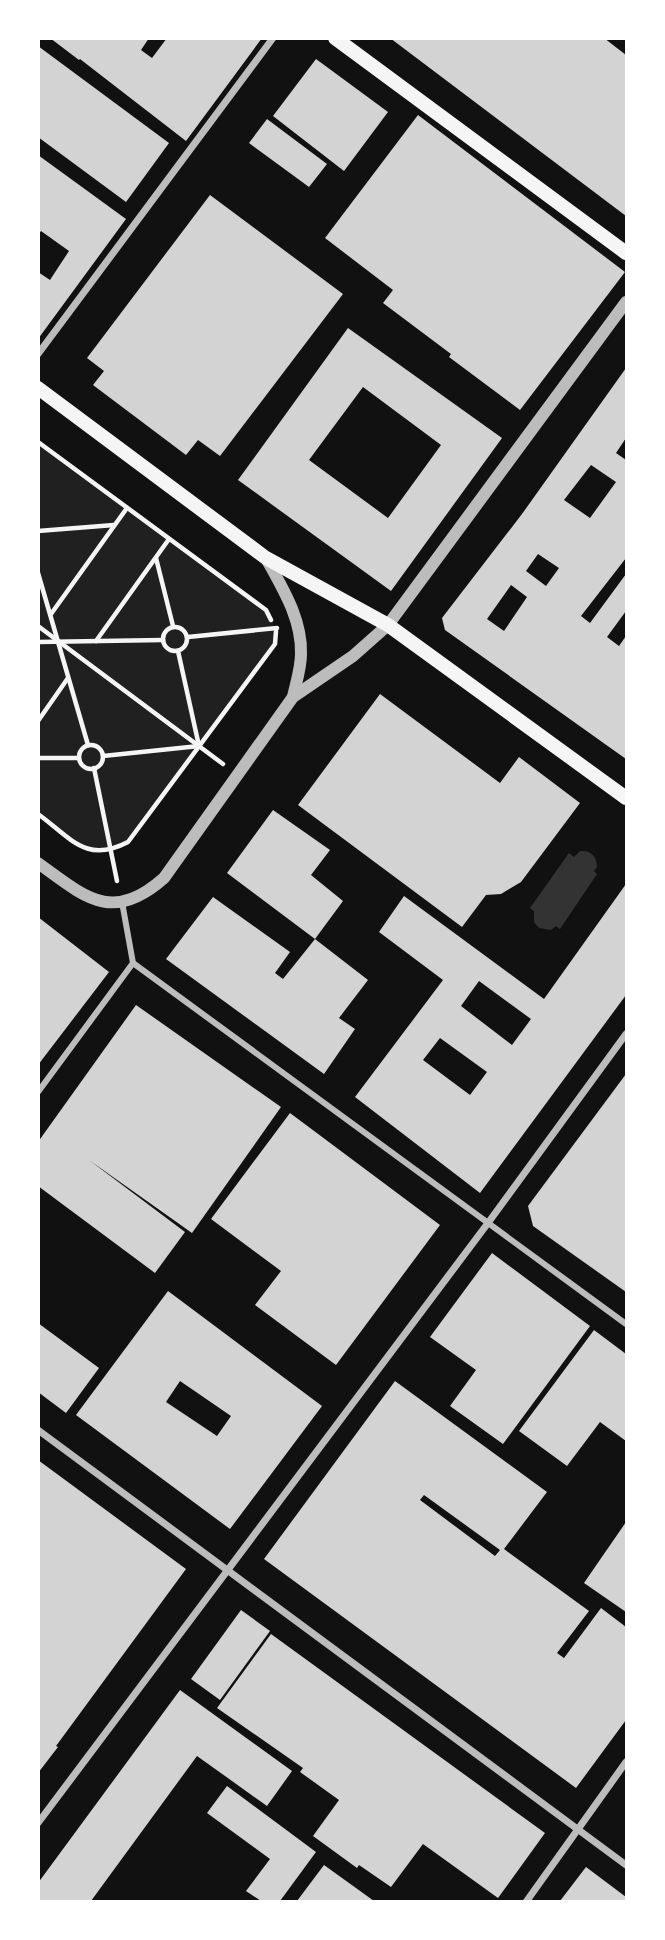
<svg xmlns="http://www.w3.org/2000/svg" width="665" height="1940" viewBox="0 0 665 1940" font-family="Quicksand,sans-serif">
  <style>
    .green { fill: #202020 }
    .water { fill: #333 }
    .building { fill: #d3d3d3; fill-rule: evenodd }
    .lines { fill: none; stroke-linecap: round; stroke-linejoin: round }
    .path { stroke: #f5f5f5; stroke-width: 4.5 }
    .pedestrian { stroke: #bcbcbc; stroke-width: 6 }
    .minor { stroke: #bcbcbc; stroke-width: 7 }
    .tertiary { stroke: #bcbcbc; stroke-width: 12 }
    .secondary { stroke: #f5f5f5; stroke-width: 14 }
  </style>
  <rect width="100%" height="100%" fill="#111"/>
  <path class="green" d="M38 442 265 610 276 628 275 644 128 842C86 864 71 838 39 814Z"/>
  <path class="water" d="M580 851C590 850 597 856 597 867L594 871 597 874 560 929 556 926 551 930 539 928 534 922V911L530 908 569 853 574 857Z"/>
  <g class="building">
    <polygon points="50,38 149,38 141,50 152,58 167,38 262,38 186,141 80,59 79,60"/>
    <polygon points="390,38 604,38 626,55 626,216"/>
    <polygon points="38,46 169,143 126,202 38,137"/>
    <polygon points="316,59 388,112 344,171 273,116"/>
    <polygon points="418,115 625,272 520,410 449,357 451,354 383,303 393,290 325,238"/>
    <polygon points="267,119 327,164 309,187 249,143"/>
    <polygon points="38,155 126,219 38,339 38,272 50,280 69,251 41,231 38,235"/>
    <polygon points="210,195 343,294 220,456 198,440 186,455 93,385 104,371 87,358"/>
    <path d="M348 328 502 438 391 591 238 480ZM363 387 441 445 388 518 309 460Z"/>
    <path d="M626 368V438L616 453 626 460V558L581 616 590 623 626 574V611L607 637 619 646 626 636V759L445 630 442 618 522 514ZM591 465 616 482 590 518 564 500ZM538 554 559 568 546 586 526 571ZM511 585 527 597 504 631 487 619Z"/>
    <polygon points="380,694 500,783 519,757 580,803 521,882 501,894 486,895 462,927 298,805"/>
    <polygon points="273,810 330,850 311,875 343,901 315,939 227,873"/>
    <path d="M626 884V995L480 1193 355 1097 443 980 379 932 404 896 544 999ZM479 981 531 1019 512 1045 461 1006ZM440 1038 487 1072 470 1095 423 1060Z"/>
    <polygon points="213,897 290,952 275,973 283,979 315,939 368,980 339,1018 355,1029 324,1074 166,959"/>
    <polygon points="38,917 109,972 38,1065"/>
    <polygon points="136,1005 281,1107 192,1233 89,1160 185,1232 155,1273 38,1186 38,1142"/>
    <polygon points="626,1074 626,1292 533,1226 528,1206"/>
    <polygon points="290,1113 440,1225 336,1365 255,1305 281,1271 211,1219"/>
    <polygon points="492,1253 590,1326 503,1444 450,1406 476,1370 430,1337"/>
    <path d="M168 1291 322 1406 230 1529 76 1415ZM180 1381 231 1416 217 1436 166 1402Z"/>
    <polygon points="38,1323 99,1368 66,1413 38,1392"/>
    <polygon points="594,1330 626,1354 626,1441 600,1422 567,1466 519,1431"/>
    <path d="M395 1381 547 1492 504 1549 589 1611 557 1653 564 1658 601 1608 626 1627V1720L576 1788 264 1559ZM424 1495 500 1550 495 1556 420 1500Z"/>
    <polygon points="38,1460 186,1569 56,1746 58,1747 38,1773"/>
    <polygon points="626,1522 626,1612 584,1583"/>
    <polygon points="241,1610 270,1631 220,1700 191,1679"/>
    <polygon points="271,1634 545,1833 498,1898 423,1844 391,1887 359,1865 357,1868 313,1836 339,1800 300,1772 303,1768 217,1708"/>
    <polygon points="180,1690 292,1771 267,1806 197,1756 91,1901 38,1901 38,1883"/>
    <polygon points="227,1786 316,1852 280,1901 261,1901 246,1891 270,1859 207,1813"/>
    <polygon points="324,1865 374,1901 297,1901"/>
    <polygon points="586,1867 626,1897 626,1901 560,1901"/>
  </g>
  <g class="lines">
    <g class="path">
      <polyline points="38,442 266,610 271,620"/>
      <polyline points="38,531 114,525"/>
      <polyline points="156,558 173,626"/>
      <polyline points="38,573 88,745"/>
      <polyline points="51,614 127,508"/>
      <polyline points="38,626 223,764"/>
      <circle cx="175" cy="639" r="12"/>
      <polyline points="188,637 277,628"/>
      <polyline points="96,641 169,539"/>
      <polyline points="38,642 163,640"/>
      <polyline points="38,721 68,678"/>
      <circle cx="91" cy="757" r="12"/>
      <polyline points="103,756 199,746 178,651"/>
      <polyline points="38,758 79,758"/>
      <polyline points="94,768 117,881"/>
      <path d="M38 814C71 838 86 864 128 842L275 644 276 631"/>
    </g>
    <g class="pedestrian">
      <polyline points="122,902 133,963 626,1324"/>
      <polyline points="38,1092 133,963"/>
    </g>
    <g class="minor">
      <polyline points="38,354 273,38"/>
      <polyline points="38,1430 626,1865"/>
      <polyline points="38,1823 488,1223 626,1034"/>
      <polyline points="526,1902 626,1762"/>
    </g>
    <g class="tertiary">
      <path d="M266 558C283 589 302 619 301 654 301 668 296 683 293 697"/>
      <path d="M38 863C85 897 112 924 164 878L293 697 353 656 388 625 626 302"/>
    </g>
    <g class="secondary">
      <polyline points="335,38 626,253"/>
      <polyline points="38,388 266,558 388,625 626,798"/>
    </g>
  </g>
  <rect width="665" height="1940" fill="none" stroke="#ffffff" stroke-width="80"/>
</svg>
